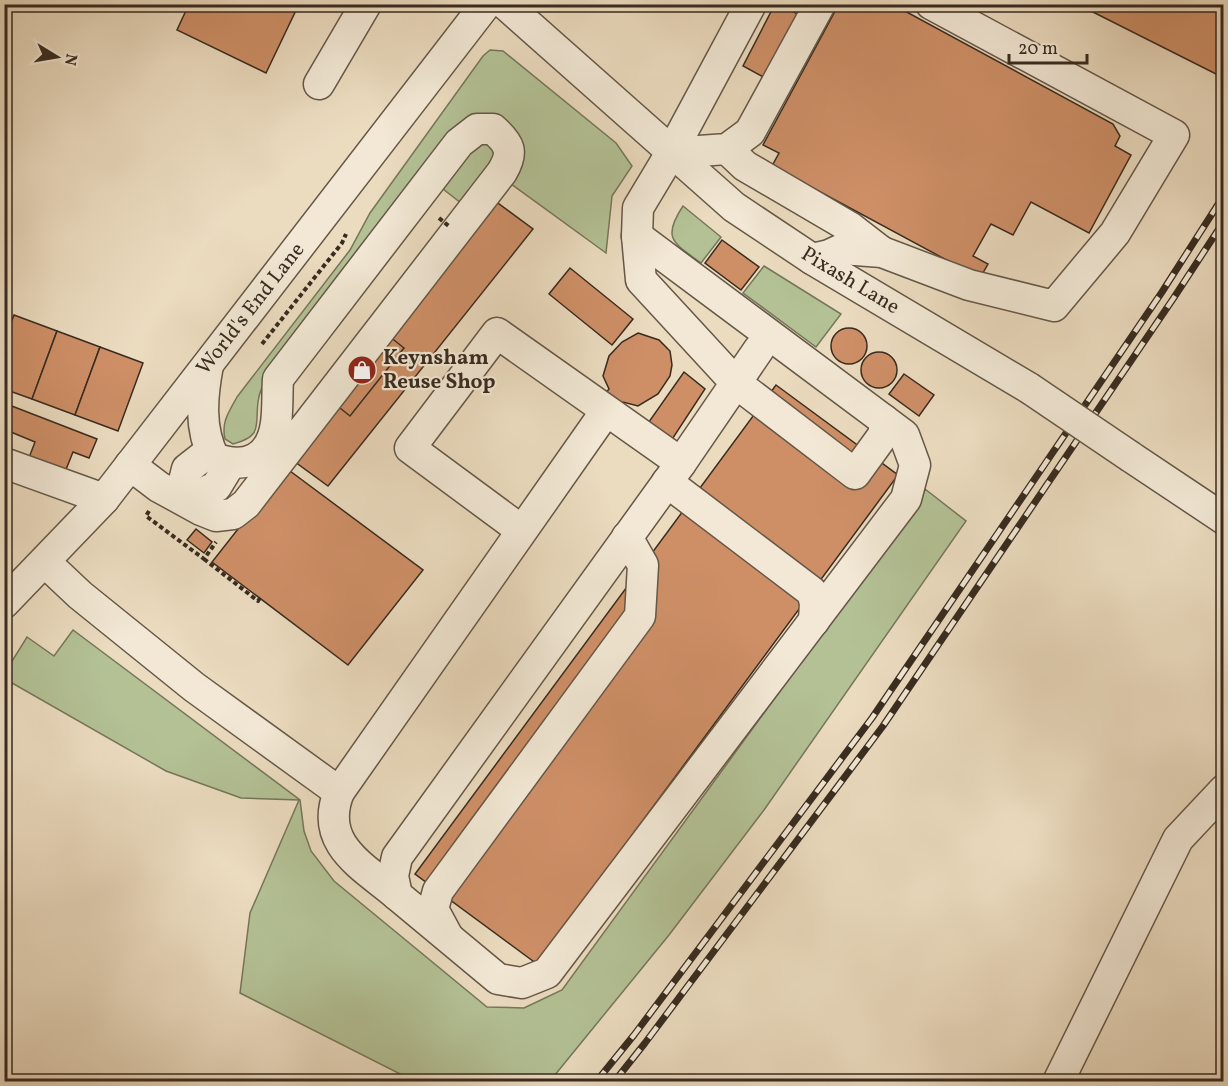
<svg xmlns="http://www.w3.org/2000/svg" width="1228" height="1086" viewBox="0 0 1228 1086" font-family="Vollkorn,serif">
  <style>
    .green { fill: #b3c195; stroke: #76765a; stroke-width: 1.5 }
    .building { fill: #ce8f67; stroke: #382b20; stroke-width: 1.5 }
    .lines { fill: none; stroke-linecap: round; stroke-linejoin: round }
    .minor-casing { stroke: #655748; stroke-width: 33 }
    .path { stroke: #382b20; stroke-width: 4; stroke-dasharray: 4.5 3; stroke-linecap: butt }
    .minor { stroke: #f2e8d5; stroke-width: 30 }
    .rail-casing { stroke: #382b20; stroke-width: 7 }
    .rail { stroke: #f2e8d5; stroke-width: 4.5; stroke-dasharray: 14; stroke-linecap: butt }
    .minor-bridge-casing { stroke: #655748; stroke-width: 33; stroke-linecap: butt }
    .path-bridge { stroke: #382b20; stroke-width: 4; stroke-dasharray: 4.5 3; stroke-linecap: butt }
    .minor-bridge { stroke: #f2e8d5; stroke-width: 30 }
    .labels { text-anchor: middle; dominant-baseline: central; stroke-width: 4.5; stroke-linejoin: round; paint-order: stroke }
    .street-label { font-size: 21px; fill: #382b20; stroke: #f2e8d5 }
    .poi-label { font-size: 21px; font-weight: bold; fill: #382b20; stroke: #f2e8d5; text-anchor: start }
  </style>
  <rect width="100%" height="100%" fill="#ebdbbf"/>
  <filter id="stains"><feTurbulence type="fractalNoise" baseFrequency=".00333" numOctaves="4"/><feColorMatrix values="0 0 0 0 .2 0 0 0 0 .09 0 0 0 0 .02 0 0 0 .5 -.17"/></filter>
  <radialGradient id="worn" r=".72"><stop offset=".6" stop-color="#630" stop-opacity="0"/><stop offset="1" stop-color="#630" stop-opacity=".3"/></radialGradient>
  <g class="green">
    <path d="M490 50 503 51 616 143 632 166 612 196 606 253 507 181 498 122 267 379C262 386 259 394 258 402 255 426 263 436 233 444L225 439C221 422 229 412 237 397L350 250 370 213 483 56Z"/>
    <polygon points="491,139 501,155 466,207 438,185 467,147"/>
    <path d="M683 206 721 237 701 263C674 243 661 239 683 206Z"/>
    <polygon points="764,266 841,314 816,347 743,293"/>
    <polygon points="925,489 966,521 764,810 669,935 550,1081 414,1081 240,993 250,913 299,800 241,798 166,771 5,679 4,674 27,637 54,656 73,630 300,800 304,831 311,851 334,881 487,1007 524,1008 562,990 912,510"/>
  </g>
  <g class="building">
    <polygon points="189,4 299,4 266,73 177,30"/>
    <polygon points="775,4 780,4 801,16 767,79 743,66"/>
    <polygon points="839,4 892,4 1113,124 1120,136 1115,146 1131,155 1089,233 1031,202 1013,235 991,224 973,256 988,264 980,278 772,166 779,153 763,145"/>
    <polygon points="1077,4 1224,4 1224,78"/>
    <polygon points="479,189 533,229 328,486 276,448"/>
    <polygon points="722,240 759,267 741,290 705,263"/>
    <polygon points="570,268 633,319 612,345 549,294"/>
    <polygon points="14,315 57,331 32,399 4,389 4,341"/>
    <polygon points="374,324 404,348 350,416 320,392"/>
    <circle cx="849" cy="346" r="18"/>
    <polygon points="57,331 100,347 75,415 32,399"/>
    <polygon points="638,333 659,340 670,351 672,365 670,376 658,394 638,406 623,402 619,406 604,395 609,389 603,376 609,356 622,342"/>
    <polygon points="100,347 143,363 118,431 75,415"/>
    <circle cx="879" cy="370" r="18"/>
    <polygon points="684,372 705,389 669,444 646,426"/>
    <polygon points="904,374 934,395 919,416 889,394"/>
    <polygon points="776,385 898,475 537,964 415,874"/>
    <polygon points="4,403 97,439 89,458 73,452 63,477 27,463 35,442 6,430 4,433"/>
    <polygon points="286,468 423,570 348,665 212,562"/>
    <polygon points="196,529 212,542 204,553 187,540"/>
  </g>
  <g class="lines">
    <g class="minor-casing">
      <g id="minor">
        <polyline points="505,4 734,207 812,259 1029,388"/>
        <polyline points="751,4 671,153 638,208 637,236 641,280 736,383 855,474 884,434 884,420"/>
        <polyline points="319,84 366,4"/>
        <polyline points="727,149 745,166 851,228 882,252"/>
        <polyline points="671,153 727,149 750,132 820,4"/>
        <polyline points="637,236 904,435 915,465 906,499 547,973 522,983 498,979 397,895 393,876 397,857 681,463"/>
        <polyline points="812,259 829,255 842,249 882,252 969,285 1054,306 1115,233 1174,135 931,4"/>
        <polyline points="1131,457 1224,519"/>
        <polyline points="4,463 104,499"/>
        <path d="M130 465 159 487 201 510 216 516 233 514 246 504 502 172C514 152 510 144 493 129H477L459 143 278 379C277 394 278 409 276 423 271 459 246 470 214 458 199 428 202 397 208 365"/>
        <polyline points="667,482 812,592 815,603 814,621"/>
        <polyline points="180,497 187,469 210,451"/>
        <polyline points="185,500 216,487 230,464"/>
        <polyline points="521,530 410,448 497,333 681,463 759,349"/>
        <polyline points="45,562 80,595 194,687 339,792"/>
        <polyline points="4,603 104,499 486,4"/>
        <path d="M397 895C363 866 318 844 339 792L606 411"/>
        <polyline points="447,935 433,909 438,891 640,616 643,565 627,537"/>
        <polyline points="1058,1082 1178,839 1224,790"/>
      </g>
    </g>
    <g class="path">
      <polyline points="262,344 342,243 346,234"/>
      <polyline points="149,511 146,516 204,559 216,542"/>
      <polyline points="204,559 258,601 260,598"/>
    </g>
    <use href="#minor" class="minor"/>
    <g class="rail-casing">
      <g id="rail">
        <polyline points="596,1082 634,1035 872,718 1162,292 1224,195"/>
        <polyline points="614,1082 645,1043 883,726 1173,299 1224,221"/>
      </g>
    </g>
    <use href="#rail" class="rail"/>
    <g class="minor-bridge-casing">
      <polyline id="minor-bridge" points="1029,388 1131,457"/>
    </g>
    <polyline class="path-bridge" points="439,218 450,227"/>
    <use href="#minor-bridge" class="minor-bridge"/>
  </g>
  <defs>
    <g id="shop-disc" transform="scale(1.5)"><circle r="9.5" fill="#8f2418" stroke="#f2e8d5"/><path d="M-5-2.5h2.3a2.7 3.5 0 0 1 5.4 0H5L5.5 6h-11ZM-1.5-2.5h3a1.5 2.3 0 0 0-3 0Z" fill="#fff"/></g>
  </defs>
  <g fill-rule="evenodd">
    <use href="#shop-disc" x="362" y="370"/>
  </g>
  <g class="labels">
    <g class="street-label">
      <text transform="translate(850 281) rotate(31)">Pixash Lane</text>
      <text transform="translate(251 309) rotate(-52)">World's End Lane</text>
    </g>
    <g class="poi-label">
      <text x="383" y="358">Keynsham<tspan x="383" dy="24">Reuse Shop</tspan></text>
    </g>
  </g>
  <rect width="1228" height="1086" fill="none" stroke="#ebdbbf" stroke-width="24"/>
  <rect x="6" y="6" width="1216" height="1074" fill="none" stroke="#382b20" stroke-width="3"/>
  <rect x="12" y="12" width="1204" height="1062" fill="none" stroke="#382b20" stroke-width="1.5"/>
  <g transform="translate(57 57) rotate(101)" stroke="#f2e8d5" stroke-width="4.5" paint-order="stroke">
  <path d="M0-4.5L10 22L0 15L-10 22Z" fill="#382b20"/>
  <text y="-9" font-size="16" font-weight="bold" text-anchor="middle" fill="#382b20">N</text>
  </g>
  <path d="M1009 54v9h78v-9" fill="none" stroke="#382b20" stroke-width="3"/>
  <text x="1018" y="54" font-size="18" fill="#382b20" stroke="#f2e8d5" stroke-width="4.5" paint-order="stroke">20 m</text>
  <rect width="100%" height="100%" filter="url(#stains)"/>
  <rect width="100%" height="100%" fill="url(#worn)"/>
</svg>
